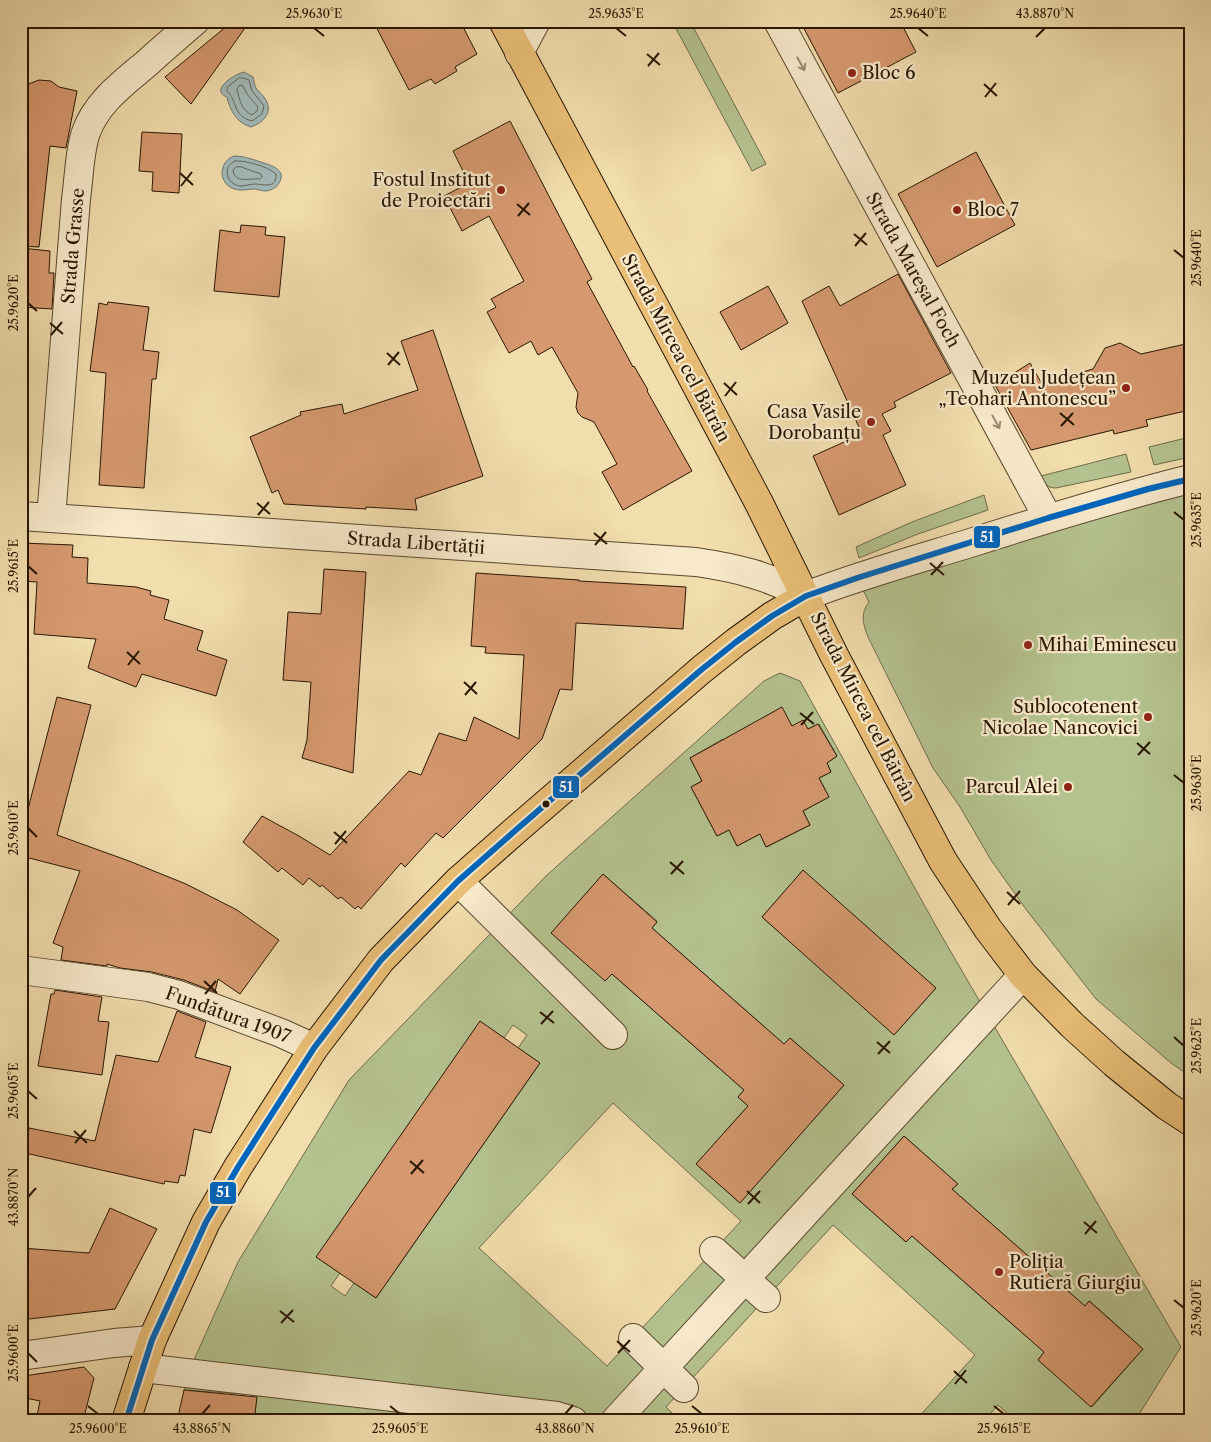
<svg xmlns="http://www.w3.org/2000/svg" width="1211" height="1442" viewBox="0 0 1211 1442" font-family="'Libre Caslon Text',serif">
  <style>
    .green { fill: #b4c28f; stroke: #6e6c48; fill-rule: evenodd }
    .water { fill: #a2b8b7; stroke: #71776f }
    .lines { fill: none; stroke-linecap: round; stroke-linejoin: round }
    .shore { stroke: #65675c; stroke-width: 1 }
    .building { fill: #d6996f; stroke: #281602 }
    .minor-casing { stroke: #5a482d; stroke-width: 30 }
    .major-casing { stroke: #281602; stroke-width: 30 }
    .minor { stroke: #f7e9ca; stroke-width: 28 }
    .major { stroke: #e9be76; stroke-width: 28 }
    .bus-1-casing { stroke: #f7e9ca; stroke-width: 10 }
    .bus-1 { stroke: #0065bd; stroke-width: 6 }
    .oneway { stroke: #9a8a70 }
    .ticks { fill: none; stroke: #281602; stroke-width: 2 }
    .poi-dot { fill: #8f2418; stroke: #f7e9ca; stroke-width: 2 }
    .bus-dot { fill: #281602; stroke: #f7e9ca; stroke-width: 2 }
    .labels { text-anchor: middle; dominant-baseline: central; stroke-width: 4.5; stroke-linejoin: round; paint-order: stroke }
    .poi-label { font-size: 18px; fill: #281602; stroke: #f7e9ca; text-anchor: end }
    .street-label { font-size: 18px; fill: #281602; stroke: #f7e9ca }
    .line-badge { stroke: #f7e9ca; stroke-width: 2 }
    .badge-label { font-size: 14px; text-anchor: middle; font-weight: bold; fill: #fff }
    .neatline { fill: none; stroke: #281602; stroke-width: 2 }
    .ticks-label { font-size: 12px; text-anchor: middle; fill: #281602 }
  </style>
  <rect width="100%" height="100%" fill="#f2ddad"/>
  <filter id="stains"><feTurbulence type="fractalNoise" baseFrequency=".004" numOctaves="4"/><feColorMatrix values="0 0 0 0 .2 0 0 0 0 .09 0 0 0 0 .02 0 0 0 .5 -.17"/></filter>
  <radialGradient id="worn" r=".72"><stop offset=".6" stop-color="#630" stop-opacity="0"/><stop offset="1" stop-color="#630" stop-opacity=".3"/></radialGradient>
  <g class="green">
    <polygon points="672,21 690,21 766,164 752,171"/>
    <polygon points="1190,437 1190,457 1154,465 1149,447"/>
    <path d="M1126 454 1131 472 1056 488C1047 488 1045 484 1041 476Z"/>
    <path d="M1190 479V1076L1171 1063 1096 999 1025 908 991 860 960 807 933 768 868 637C863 624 860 614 869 602L857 578Z"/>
    <polygon points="984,495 988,510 918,534 859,558 856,547 912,522"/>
    <path d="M780 673 800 681 937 928 1181 1347 1135 1421H1016L998 1405 984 1421H915L975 1355 833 1225 666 1407 680 1421H306L293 1418 292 1421H254L257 1395 184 1390 188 1373 238 1262 349 1080 547 875 764 681ZM819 724 837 756 827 763 831 772 819 778 829 797 803 811 810 825 767 847 760 834 737 846 729 830 717 836 691 787 702 781 690 758 723 739 732 753 792 726 808 729ZM803 871 936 988 895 1034 762 917ZM603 874 657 921 652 928 784 1044 790 1038 844 1085 740 1203 696 1164 748 1106 738 1097 744 1090 612 974 552 933ZM480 1022 504 1038 513 1025 527 1035 518 1048 540 1063 376 1298 354 1283 345 1296 331 1286 340 1273 317 1257ZM613 1103 741 1221 607 1366 479 1248ZM904 1136 958 1184 952 1189 1085 1306 1090 1301 1143 1349 1092 1407 1038 1360 1044 1352 912 1236 906 1242 852 1194Z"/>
  </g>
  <g class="water">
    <path d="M244 72 253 77C254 80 254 85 256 88 258 91 262 94 264 97 274 111 265 122 251 127 237 123 230 111 227 97 209 90 235 74 244 72Z"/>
    <path d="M234 156C245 156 254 160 264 163 273 166 287 171 279 183 276 188 272 190 266 191 262 191 259 190 255 189 247 189 240 192 232 188 217 181 220 161 234 156Z"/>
  </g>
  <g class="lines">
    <g class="shore">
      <path d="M239 78H244L249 80 252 91 264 106 262 114 252 121C232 116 237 99 227 91V88Z"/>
      <path d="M240 85 243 86 247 94 258 107 257 111 252 115C241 110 240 100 237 90Z"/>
      <path d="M235 161C245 160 269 167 276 174 277 188 265 185 256 184 250 184 245 186 240 186 226 184 222 167 235 161Z"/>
      <path d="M241 167 261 174 262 177 260 179C249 178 235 184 233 170L236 167Z"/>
    </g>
  </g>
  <g class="building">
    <polygon points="233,21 250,21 191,104 165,77"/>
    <polygon points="373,21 460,21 477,54 455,67 457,71 435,84 431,79 409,90"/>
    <polygon points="800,21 900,21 916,52 838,93"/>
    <polygon points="39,80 51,81 59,87 77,91 66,148 50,146 39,247 21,246 21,87"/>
    <polygon points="510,121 592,279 587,282 633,367 634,366 648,390 647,391 692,471 623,510 602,472 617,464 594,422 582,417 578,413 576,407 578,393 552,347 538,355 531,341 509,353 487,312 496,307 491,299 524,281 489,216 462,231 444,196 469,183 453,151"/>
    <polygon points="142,132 182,134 179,193 152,191 153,172 139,171"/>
    <polygon points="976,152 1015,225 937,267 898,194"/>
    <polygon points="241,225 266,227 265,235 285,237 279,297 214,291 220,230 240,233"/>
    <polygon points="21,248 50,251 49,273 54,273 52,309 21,307"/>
    <polygon points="898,274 951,373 894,402 896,407 882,414 891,431 883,435 906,485 839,515 813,456 862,434 802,301 829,286 840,306"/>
    <polygon points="768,286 788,323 741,350 720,312"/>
    <polygon points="108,302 149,307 143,350 159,352 156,379 152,379 144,488 99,485 106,373 90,371 99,303 107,305"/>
    <polygon points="433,330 483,476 415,499 417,510 366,507 366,509 284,504 278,490 272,493 250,437 301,415 300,412 342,404 344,414 418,390 401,341"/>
    <polygon points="1120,343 1141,354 1190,343 1190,410 1146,420 1148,426 1114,434 1113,430 1031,450 995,385 1030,363 1042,384 1093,369 1105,348"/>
    <polygon points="21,543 73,545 72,557 88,558 87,583 136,587 151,591 150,595 169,600 164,619 203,631 197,650 227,660 216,696 142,674 136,687 88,668 96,639 34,634 37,582 21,581"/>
    <polygon points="324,569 366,572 353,773 302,758 307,740 311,682 283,680 288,612 321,614"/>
    <polygon points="476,573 579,580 579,581 686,587 683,629 576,623 572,690 560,689 542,739 443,838 436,833 405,867 401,863 361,909 358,906 355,909 341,897 338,899 322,885 320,887 309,878 303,885 282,868 278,872 243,842 262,816 299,836 330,855 409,771 421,775 439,733 466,741 474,717 519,739 524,655 485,653 486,647 471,646"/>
    <polygon points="57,697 91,705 57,835 129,861 186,884 237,910 279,940 240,994 218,979 215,992 184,980 152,972 120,968 107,964 107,966 61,960 63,947 53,943 80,871 21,856 21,836"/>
    <polygon points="782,707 792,726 803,720 808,729 818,724 837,756 827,763 831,772 819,778 829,797 803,811 810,825 766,847 760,834 737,846 729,830 717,836 691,787 702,781 690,758"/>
    <polygon points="803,870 936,988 894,1035 762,917"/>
    <polygon points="603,874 657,922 652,928 784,1044 790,1038 844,1085 740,1203 696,1164 748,1106 738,1097 744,1090 612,974 605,981 551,933"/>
    <polygon points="55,990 102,997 98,1021 109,1022 102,1075 38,1066 51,994 54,994"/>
    <polygon points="177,1011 206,1022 195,1057 231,1067 211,1133 194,1129 185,1176 180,1175 178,1183 165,1181 164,1184 25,1153 29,1128 95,1141 116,1055 158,1062"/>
    <polygon points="480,1021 540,1063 376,1298 316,1257"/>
    <polygon points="904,1136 958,1184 952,1189 1085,1306 1089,1301 1143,1349 1091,1407 1038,1360 1044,1352 912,1236 906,1242 852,1194"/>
    <polygon points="110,1208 157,1229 115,1309 21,1320 21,1248 89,1253"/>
    <polygon points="84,1367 94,1378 83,1421 36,1421 40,1401 21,1397 21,1389 24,1376"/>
    <polygon points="184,1390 257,1397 254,1421 177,1421"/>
  </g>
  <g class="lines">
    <g class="minor-casing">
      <g id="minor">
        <polyline points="778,21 1048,518"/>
        <polyline points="519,53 536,21"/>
        <path d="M21 516 696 562C737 568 769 576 806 596 857 576 911 561 964 545 1039 521 1114 498 1190 479"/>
        <path d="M51 518 76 199C79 178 79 156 85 135 95 104 122 84 146 64 162 49 179 35 195 21"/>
        <polyline points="458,881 613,1035"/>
        <polyline points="21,970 148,987 179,995 281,1033 314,1048"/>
        <polyline points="714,1251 766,1298"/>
        <polyline points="633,1338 684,1388"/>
        <polyline points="21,1356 114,1343 152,1340"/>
        <polyline points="143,1368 557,1416 573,1421"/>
        <polyline points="615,1421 1023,975"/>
      </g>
    </g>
    <g class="major-casing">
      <g id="major">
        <polyline points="503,21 759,503 834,655 943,861 988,929 1023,975 1072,1025 1114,1063 1167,1106 1190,1121"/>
        <polyline points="126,1421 152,1340 206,1222 238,1167 314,1048 381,960 458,881 517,829 701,670 736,642 772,616 806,596"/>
      </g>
    </g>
    <use href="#minor" class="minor"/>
    <use href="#major" class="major"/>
    <g class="bus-1-casing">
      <polyline id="bus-1" points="126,1421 152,1340 206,1222 238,1167 314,1048 381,960 458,881 517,829 701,670 736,642 772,616 806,596 857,578 1048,518 1148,489 1190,479"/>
    </g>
    <use href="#bus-1" class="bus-1"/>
  </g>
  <defs><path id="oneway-shaft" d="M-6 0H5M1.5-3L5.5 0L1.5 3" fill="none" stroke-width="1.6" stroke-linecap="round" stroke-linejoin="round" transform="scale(1.25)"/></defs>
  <g class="oneway">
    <use href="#oneway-shaft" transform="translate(801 64) rotate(61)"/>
    <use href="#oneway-shaft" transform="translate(996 422) rotate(61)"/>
  </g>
  <path class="ticks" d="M314 28 324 36M616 28 626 36M918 28 928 36M1036 37 1045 28M647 54 660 65M648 66 659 53M984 84 997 96M985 97 996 83M180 173 193 185M181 186 192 172M517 204 530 215M518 216 529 203M854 234 867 245M855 246 866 233M1174 250 1184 258M28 303 37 311M50 323 63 334M51 335 62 322M387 353 400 365M388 365 399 352M724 383 737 395M725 396 736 382M1060 413 1074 425M1061 426 1073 413M257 503 270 514M1174 512 1184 520M258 515 269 502M594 533 607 544M595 545 606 532M930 563 944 575M28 566 37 574M931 575 943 562M127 652 140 664M128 665 139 651M464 682 477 694M465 695 476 682M800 713 814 724M801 725 813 712M1137 743 1150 754M1138 755 1150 742M1174 775 1184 783M28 828 37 837M334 832 347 843M335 844 346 831M670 862 684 874M671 874 683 861M1007 892 1020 904M1008 905 1020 891M204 981 217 993M205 994 216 981M540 1012 554 1023M541 1024 553 1011M1174 1037 1184 1046M877 1042 890 1053M878 1054 890 1041M28 1091 37 1099M74 1131 87 1143M75 1143 86 1130M410 1161 424 1173M411 1174 423 1160M747 1191 760 1203M28 1197 36 1188M748 1204 760 1191M1084 1222 1097 1233M1085 1234 1096 1221M1174 1300 1184 1308M280 1311 294 1322M281 1323 293 1310M617 1341 630 1352M28 1353 37 1362M618 1353 630 1340M954 1371 967 1383M955 1384 966 1370M88 1406 98 1414M390 1406 400 1414M692 1406 702 1414M994 1406 1004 1414M202 1414 210 1405M565 1414 573 1405"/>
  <g class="poi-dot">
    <circle cx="852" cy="73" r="5"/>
    <circle cx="501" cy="190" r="5"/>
    <circle cx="957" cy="210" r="5"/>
    <circle cx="1126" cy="388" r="5"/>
    <circle cx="871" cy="422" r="5"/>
    <circle cx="1028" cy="645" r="5"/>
    <circle cx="1148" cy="717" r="5"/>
    <circle cx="1068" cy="787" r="5"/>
    <circle cx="999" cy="1272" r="5"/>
  </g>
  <circle class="bus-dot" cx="546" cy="804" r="4.5"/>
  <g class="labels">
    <g class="poi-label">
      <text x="862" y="73" text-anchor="start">Bloc 6</text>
      <text x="491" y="180">Fostul Institut<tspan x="491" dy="21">de Proiectări</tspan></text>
      <text x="967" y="210" text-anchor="start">Bloc 7</text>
      <text x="1116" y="378">Muzeul Județean<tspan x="1116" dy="21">„Teohari Antonescu”</tspan></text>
      <text x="861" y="412">Casa Vasile<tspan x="861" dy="21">Dorobanțu</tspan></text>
      <text x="1038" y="645" text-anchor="start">Mihai Eminescu</text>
      <text x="1138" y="707">Sublocotenent<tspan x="1138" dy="21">Nicolae Nancovici</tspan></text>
      <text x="1058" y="787">Parcul Alei</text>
      <text x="1009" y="1262" text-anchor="start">Poliția<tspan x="1009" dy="21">Rutieră Giurgiu</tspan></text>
    </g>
    <g class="street-label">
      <text transform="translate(73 246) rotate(-85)">Strada Grasse</text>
      <text transform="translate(913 270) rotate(61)">Strada Mareșal Foch</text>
      <text transform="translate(676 348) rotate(62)">Strada Mircea cel Bătrân</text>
      <text transform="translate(416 543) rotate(4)">Strada Libertății</text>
      <text transform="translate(863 707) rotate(63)">Strada Mircea cel Bătrân</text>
      <text transform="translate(228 1015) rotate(20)">Fundătura 1907</text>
    </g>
  </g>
  <g class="line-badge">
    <rect x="973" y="525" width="28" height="24" rx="5" fill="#0065bd"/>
    <rect x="552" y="775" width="28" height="24" rx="5" fill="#0065bd"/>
    <rect x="209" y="1181" width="28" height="24" rx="5" fill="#0065bd"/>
  </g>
  <g class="badge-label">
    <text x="987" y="542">51</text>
    <text x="566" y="792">51</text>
    <text x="223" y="1197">51</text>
  </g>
  <rect width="1211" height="1442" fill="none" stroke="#f2ddad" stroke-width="55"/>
  <rect x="28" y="28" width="1156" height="1386" class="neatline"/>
  <g class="ticks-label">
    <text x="314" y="18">25.9630°E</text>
    <text x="616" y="18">25.9635°E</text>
    <text x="918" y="18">25.9640°E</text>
    <text x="1045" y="18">43.8870°N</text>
    <text transform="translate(1197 258) rotate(-90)" y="4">25.9640°E</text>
    <text transform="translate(14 303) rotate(-90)" y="4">25.9620°E</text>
    <text transform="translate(1197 520) rotate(-90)" y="4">25.9635°E</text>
    <text transform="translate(14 566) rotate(-90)" y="4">25.9615°E</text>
    <text transform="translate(1197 783) rotate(-90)" y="4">25.9630°E</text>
    <text transform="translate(14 828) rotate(-90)" y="4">25.9610°E</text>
    <text transform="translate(1197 1046) rotate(-90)" y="4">25.9625°E</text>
    <text transform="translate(14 1091) rotate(-90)" y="4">25.9605°E</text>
    <text transform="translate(14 1197) rotate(-90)" y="4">43.8870°N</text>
    <text transform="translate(1197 1308) rotate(-90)" y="4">25.9620°E</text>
    <text transform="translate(14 1353) rotate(-90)" y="4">25.9600°E</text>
    <text x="98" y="1433">25.9600°E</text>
    <text x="202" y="1433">43.8865°N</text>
    <text x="400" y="1433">25.9605°E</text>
    <text x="565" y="1433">43.8860°N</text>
    <text x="702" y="1433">25.9610°E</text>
    <text x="1004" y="1433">25.9615°E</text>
  </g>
  <rect width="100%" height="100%" filter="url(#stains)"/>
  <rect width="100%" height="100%" fill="url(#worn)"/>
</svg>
